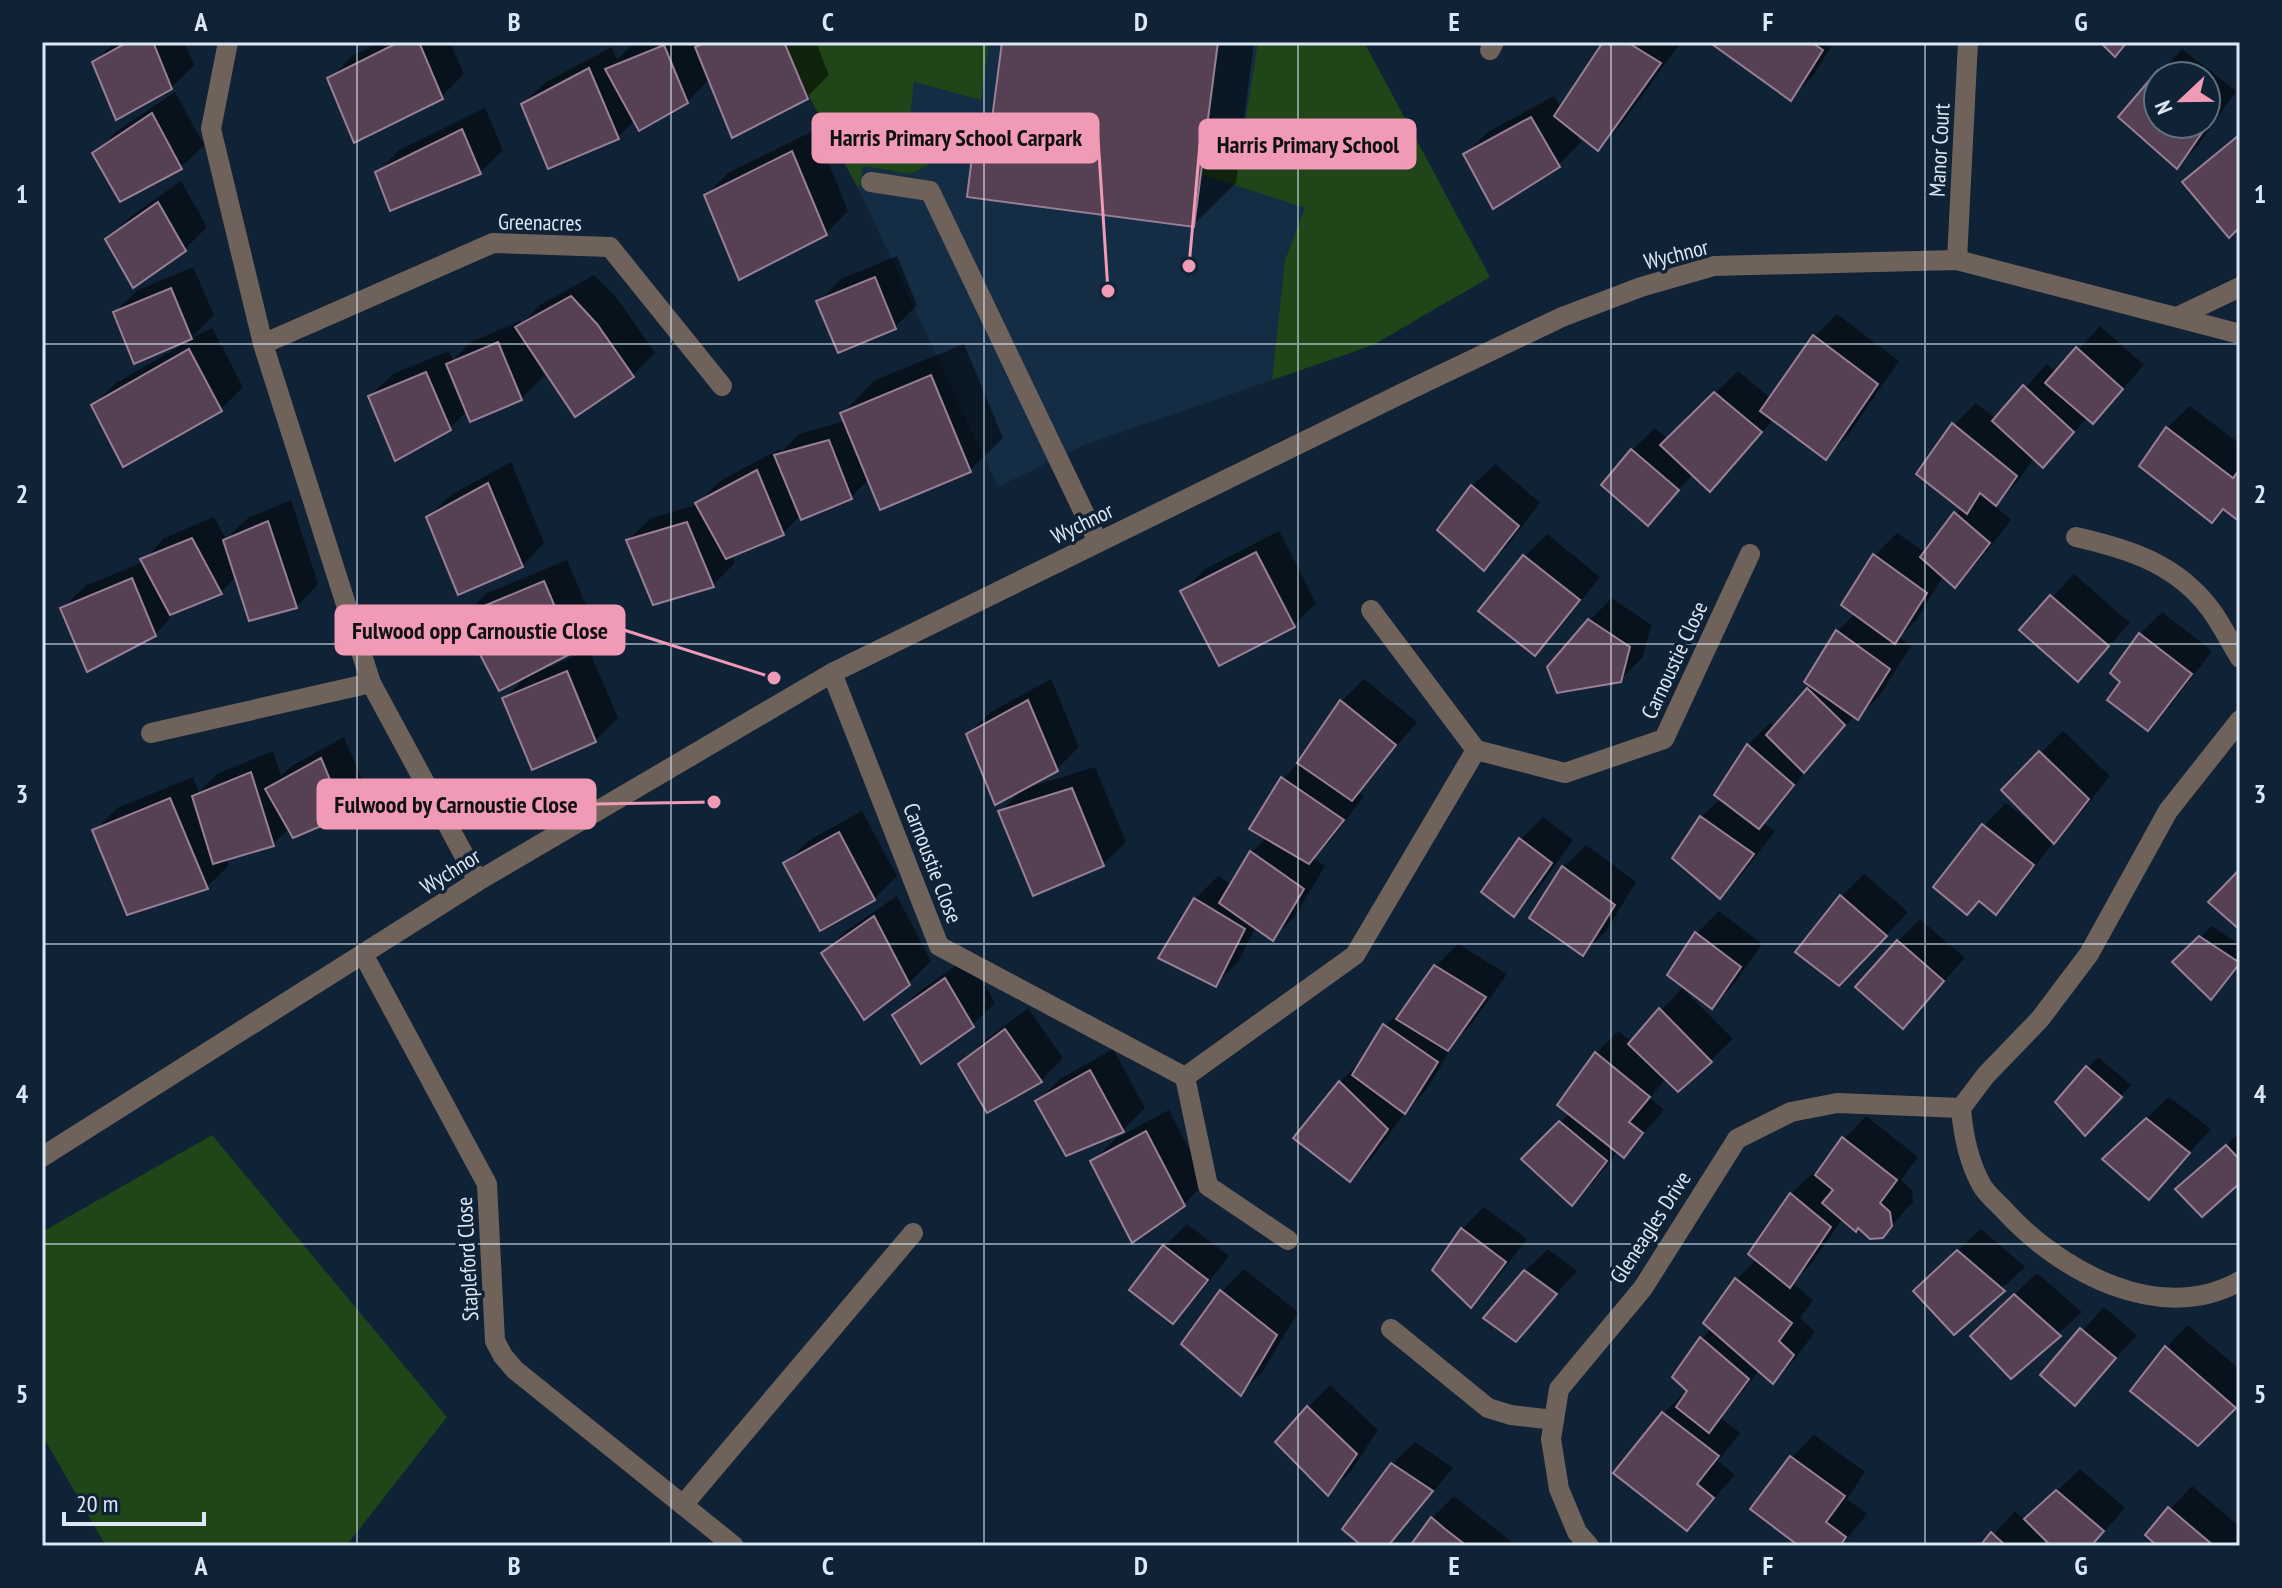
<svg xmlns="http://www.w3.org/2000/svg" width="2282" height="1588" viewBox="0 0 2282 1588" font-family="'PT Sans Narrow',sans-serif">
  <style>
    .built { fill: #142c44 }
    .green { fill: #1f4519 }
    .shadow { fill: #0007; fill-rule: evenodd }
    .building { fill: #564054; stroke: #987f96; stroke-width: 2 }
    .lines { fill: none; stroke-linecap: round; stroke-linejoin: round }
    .lane { stroke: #6f625b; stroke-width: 20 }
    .street { stroke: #6f625b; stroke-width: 20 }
    .grid { fill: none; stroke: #dbe7f4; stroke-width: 2; stroke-opacity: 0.55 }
    .labels { text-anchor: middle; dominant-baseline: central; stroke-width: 7; stroke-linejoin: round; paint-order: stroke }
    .street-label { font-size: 22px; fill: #dbe7f4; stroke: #102235 }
    .leader { fill: none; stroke: #f09ab6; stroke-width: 3 }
    .callout-dot { fill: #f09ab6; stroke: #102235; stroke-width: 3 }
    .callout { fill: #f09ab6; stroke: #f09ab6; stroke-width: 3 }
    .callout-label { font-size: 24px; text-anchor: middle; font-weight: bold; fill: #111 }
    .neatline { fill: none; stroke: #dbe7f4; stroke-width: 3 }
    .grid-label { font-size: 26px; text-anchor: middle; font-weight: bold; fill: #dbe7f4 }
  </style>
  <rect width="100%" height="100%" fill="#102235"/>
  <polygon class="built" points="780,42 1364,42 1490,277 1373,345 1084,445 998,487 859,190"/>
  <g class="green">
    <polygon points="780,42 989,42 981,100 914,82 909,124 951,128 940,158 911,174 863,166 859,190"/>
    <polygon points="1258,42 1364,42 1490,277 1373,345 1272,380 1285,260 1305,208 1201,174 1206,132 1243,137"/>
    <polygon points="212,1135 447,1417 346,1546 106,1546 42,1435 42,1232"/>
  </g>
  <g class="shadow">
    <polygon points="115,42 184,42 194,65 171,88 94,62"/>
    <polygon points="380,42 450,42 464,74 441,97 330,79 352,56"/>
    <polygon points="642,42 694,42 697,48 703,42 816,42 829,75 807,97 710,78 687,102 635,120 618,137 523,104 546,82 612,47 617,59 630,47"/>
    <polygon points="1004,42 1254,42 1236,183 1193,225 978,126 996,108"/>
    <polygon points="1605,42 1681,42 1620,126 1598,148 1573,129 1581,142 1558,165 1465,154 1488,132 1554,96 1561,108"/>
    <polygon points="1712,42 1834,42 1813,76 1790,99"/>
    <path d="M2182 49 2236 91 2199 144 2177 166 2120 117ZM2158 76H2206V124H2158Z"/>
    <polygon points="175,92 204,145 181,167 121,200 94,154 117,131"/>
    <polygon points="485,108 503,150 480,172 391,209 377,173 399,150"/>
    <polygon points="815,130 848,211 826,234 706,196 728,173"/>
    <polygon points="2240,133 2240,225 2229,235 2185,182"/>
    <polygon points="181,181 207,227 185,249 108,239 130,217"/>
    <polygon points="897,256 917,305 895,327 819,302 841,279"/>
    <polygon points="193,267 214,315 191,338 212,328 243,387 221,409 93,405 116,383 184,344 115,312 138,290"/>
    <polygon points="594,275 619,301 655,353 633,375 575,414 539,361 538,362 544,376 521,399 468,410 450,428 370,396 393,374 449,351 453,360 471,342 520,321 522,324 540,305"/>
    <polygon points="1837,314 1899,361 1848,435 1826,457 1774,419 1710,490 1693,474 1648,523 1632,450 1655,428 1668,439 1738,371 1771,399 1814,337"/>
    <polygon points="2100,326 2144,365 2093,422 2088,417 2043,465 2034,458 2018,481 1994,505 2011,520 1977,563 1955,585 1944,575 1917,619 1899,637 1911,646 1880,695 1858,717 1855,715 1813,761 1781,804 1763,823 1775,831 1742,874 1720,897 1701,817 1721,798 1717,795 1748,745 1770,723 1775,727 1812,685 1837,632 1856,613 1843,605 1875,555 1897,533 1926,553 1962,507 1954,425 1976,403 1996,419 2047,364 2057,373"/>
    <polygon points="964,344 1003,438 969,471 869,479 851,497 801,515 783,533 732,555 735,563 713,585 628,540 651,518 696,505 720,481 780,449 781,452 799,434 845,421 842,414 875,380"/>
    <polygon points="2190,406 2240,444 2240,520 2224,508 2211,521 2141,465 2167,428"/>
    <polygon points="511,462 544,543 522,566 428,517 451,495"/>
    <polygon points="1495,464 1540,503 1507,546 1484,568 1472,486"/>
    <polygon points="291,500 318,584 296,607 237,576 221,592 177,610 155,635 63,608 85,586 143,562 164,538 214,517 226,539 248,518"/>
    <polygon points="1279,531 1316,603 1293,626 1183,591 1205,569"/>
    <polygon points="1547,534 1600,577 1557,631 1535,654 1481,611 1525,556"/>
    <polygon points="567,560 596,628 573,651 548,664 550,667 589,650 618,718 595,741 504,699 527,676 463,617 485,594"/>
    <polygon points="2074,574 2130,623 2078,679 2022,630"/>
    <polygon points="1612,598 1651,625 1643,657 1620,680 1590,620"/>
    <polygon points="2162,612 2212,651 2170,706 2148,729 2122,682 2140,634"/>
    <polygon points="1051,679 1079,747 1056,770 1026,786 1026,788 1095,767 1126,842 1103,864 1000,812 1023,789 968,734 991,712"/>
    <polygon points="1364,679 1417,722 1358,792 1364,796 1332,839 1313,858 1325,866 1295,916 1273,938 1256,926 1238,962 1215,985 1160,957 1195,899 1218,876 1232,885 1252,852 1267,837 1283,779 1302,759 1342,701"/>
    <polygon points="2063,731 2110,776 2076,819 2054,841 2018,890 1996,912 1984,826 2006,803 2038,828 2040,826 2004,790"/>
    <polygon points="344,737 367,792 344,815 290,828 273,844 226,858 229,865 207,887 95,831 117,808 193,777 199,792 217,774 273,751 281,776 290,767"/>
    <polygon points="862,811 897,876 874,899 786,863 808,841"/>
    <polygon points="1543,817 1573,840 1536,892 1513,914 1521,839"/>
    <polygon points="1586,845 1636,882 1606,931 1583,953 1563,868"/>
    <polygon points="1864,874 1908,912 1862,961 1841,897"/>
    <polygon points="897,896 931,961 909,983 823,954 846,931"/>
    <polygon points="1719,911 1762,944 1734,984 1712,1006 1697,933"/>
    <polygon points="1920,919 1965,958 1903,1026 1898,941"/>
    <polygon points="2212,926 2240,945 2240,964 2221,986 2175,962"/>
    <polygon points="1458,944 1507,974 1470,1026 1457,1038 1427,1089 1406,1111 1372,1158 1350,1180 1296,1137 1340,1082 1362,1060 1385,1026 1409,1004 1436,966"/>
    <polygon points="968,957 995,1003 972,1025 895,1016 917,993"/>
    <polygon points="1682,988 1733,1039 1710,1061 1666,1078 1650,1098 1664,1110 1624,1155 1618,1151 1594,1181 1572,1204 1524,1159 1570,1113 1596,1054 1618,1031 1632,1042"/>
    <polygon points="1028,1008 1063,1058 1041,1081 987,1110 961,1064 983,1042"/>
    <polygon points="1113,1049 1145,1108 1123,1130 1037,1101 1060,1079"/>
    <polygon points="2098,1057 2131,1085 2085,1133 2088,1068"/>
    <polygon points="2169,1097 2211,1129 2149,1197 2127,1137"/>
    <polygon points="1169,1110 1206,1182 1184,1204 1093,1162 1115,1139"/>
    <polygon points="1866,1116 1918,1157 1901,1180 1912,1190 1913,1202 1882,1236 1843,1218 1812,1263 1792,1283 1813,1300 1800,1318 1815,1332 1795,1359 1773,1381 1760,1369 1721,1418 1740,1433 1718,1461 1735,1475 1687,1529 1616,1472 1664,1413 1688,1389 1701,1339 1712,1328 1706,1323 1737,1279 1757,1259 1791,1194 1814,1172 1817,1175 1844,1139"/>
    <polygon points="2240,1133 2240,1181 2178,1189 2200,1167"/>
    <polygon points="1484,1207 1527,1239 1493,1283 1471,1305 1462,1229"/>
    <polygon points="1187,1224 1229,1256 1195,1299 1173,1322 1165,1246"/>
    <polygon points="1981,1229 2025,1267 1954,1332 1938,1269"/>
    <polygon points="1548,1249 1577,1271 1516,1339 1525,1271"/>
    <polygon points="1244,1269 1298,1312 1263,1371 1241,1393 1222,1291"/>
    <polygon points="2037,1273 2082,1312 2011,1377 1995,1313"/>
    <polygon points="2104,1307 2137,1335 2075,1403 2042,1375"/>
    <polygon points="2188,1325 2240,1370 2240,1401 2198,1443 2166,1348"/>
    <polygon points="1330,1385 1378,1430 1351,1471 1328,1493 1308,1408"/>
    <polygon points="1814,1435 1865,1472 1847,1499 1867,1514 1841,1546 1802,1546 1752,1509 1792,1457"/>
    <polygon points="1415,1442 1453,1468 1388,1546 1365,1546 1344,1528 1392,1464"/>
    <polygon points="2080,1469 2125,1508 2091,1546 1983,1546 2015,1511 2025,1521"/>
    <polygon points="2192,1486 2240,1527 2240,1546 2156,1546 2170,1509"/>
    <polygon points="1454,1496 1517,1546 1412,1546 1432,1518"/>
  </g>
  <g class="building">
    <polygon points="128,42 153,42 172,89 116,120 92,62"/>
    <polygon points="399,42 419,42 443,99 354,143 327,78"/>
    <polygon points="707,42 784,42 808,99 732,138 695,47"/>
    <polygon points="1002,42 1218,42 1194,227 967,197 976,125 991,127"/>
    <polygon points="1603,42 1627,42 1661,63 1598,151 1554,116"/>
    <polygon points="1709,42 1811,42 1823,50 1791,101"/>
    <polygon points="2100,42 2127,42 2115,57"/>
    <polygon points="664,45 688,103 639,131 605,69"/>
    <polygon points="589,68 619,139 548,169 521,104"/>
    <polygon points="2158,70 2166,76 2158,76 2158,124 2206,124 2206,107 2215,114 2177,169 2118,117"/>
    <polygon points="152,113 182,169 120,202 92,153"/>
    <polygon points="1531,117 1560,167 1493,209 1463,154"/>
    <polygon points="462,129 481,174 390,211 375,172"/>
    <polygon points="2239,135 2240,227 2229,238 2182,182"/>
    <polygon points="792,151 827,235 739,280 704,195"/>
    <polygon points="158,202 186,251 133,288 105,239"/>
    <polygon points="875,277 896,329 838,353 816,301"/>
    <polygon points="171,288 192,339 134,364 113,312"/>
    <polygon points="571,296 597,324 634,377 575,417 515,327"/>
    <polygon points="1813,335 1878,384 1826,460 1760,411"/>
    <polygon points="498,342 522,400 470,422 446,364"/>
    <polygon points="2076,347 2123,389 2093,424 2045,383"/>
    <polygon points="189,349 222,411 123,467 91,405"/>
    <polygon points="426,372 451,430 395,461 368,396"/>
    <polygon points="931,375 971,472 880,510 840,413"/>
    <polygon points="2023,385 2074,432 2043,468 1992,421"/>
    <polygon points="1714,392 1762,432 1710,492 1660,445"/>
    <polygon points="1952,423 2017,476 1996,506 1980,493 1967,514 1916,474"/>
    <polygon points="2166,427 2233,478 2240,469 2240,522 2223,509 2212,523 2139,466"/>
    <polygon points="829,440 852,499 801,520 774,455"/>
    <polygon points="1631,449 1679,490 1648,526 1601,485"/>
    <polygon points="757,470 784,535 726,559 695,503"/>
    <polygon points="488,483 523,567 458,595 426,517"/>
    <polygon points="1471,485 1519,526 1484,571 1437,530"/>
    <polygon points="1954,512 1990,543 1955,588 1920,557"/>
    <polygon points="268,521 297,608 249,621 223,540"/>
    <polygon points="687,522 714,587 653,605 626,540"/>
    <polygon points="192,538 222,594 170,615 140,559"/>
    <polygon points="1256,552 1295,627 1219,666 1180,591"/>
    <polygon points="1873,554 1927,593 1895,644 1841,605"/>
    <polygon points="1523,555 1580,600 1535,656 1478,611"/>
    <polygon points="132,578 156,636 87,672 60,608"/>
    <polygon points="544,581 574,652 499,691 460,616"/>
    <polygon points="2050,595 2109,646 2078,682 2019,630"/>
    <polygon points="1588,619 1630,647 1621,682 1557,693 1547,667"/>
    <polygon points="1836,630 1890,669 1858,720 1804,682"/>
    <polygon points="2139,633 2192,674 2148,731 2107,700 2120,682 2110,673"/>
    <polygon points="567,671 596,742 532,770 502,698"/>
    <polygon points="1807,688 1845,725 1804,773 1766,735"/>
    <polygon points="1028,700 1058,771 995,805 966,734"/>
    <polygon points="1340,700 1396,745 1352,801 1297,763"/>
    <polygon points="1747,744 1794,785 1759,829 1714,795"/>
    <polygon points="2039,751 2089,799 2054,844 2001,790"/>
    <polygon points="321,758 345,816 293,838 265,789"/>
    <polygon points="251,772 274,846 213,864 192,796"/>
    <polygon points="1281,777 1344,820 1309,864 1249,829"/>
    <polygon points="1072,788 1104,866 1033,896 998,811"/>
    <polygon points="170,798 208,889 127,915 92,830"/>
    <polygon points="1700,816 1754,854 1720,899 1672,858"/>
    <polygon points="1982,824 2034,865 1996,915 1979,901 1967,915 1933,887"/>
    <polygon points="839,832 875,900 820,931 783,863"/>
    <polygon points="1519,838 1552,863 1514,917 1481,892"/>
    <polygon points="1250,851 1304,889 1273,941 1219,903"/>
    <polygon points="1562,866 1615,905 1583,956 1529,918"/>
    <polygon points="2240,869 2240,930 2208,902"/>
    <polygon points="1840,895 1887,936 1839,986 1795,952"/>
    <polygon points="1194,898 1245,929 1216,987 1158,958"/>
    <polygon points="874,916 910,985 864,1020 821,953"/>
    <polygon points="1695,932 1741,967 1712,1009 1667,975"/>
    <polygon points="2199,936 2240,963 2211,1000 2172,962"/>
    <polygon points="1897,940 1944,981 1903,1029 1855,987"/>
    <polygon points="1434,965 1486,997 1448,1051 1396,1019"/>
    <polygon points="945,978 974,1027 921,1064 892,1015"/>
    <polygon points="1659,1008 1712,1062 1678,1092 1628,1044"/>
    <polygon points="1383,1024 1438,1062 1405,1114 1352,1075"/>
    <polygon points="1005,1029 1042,1082 987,1113 958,1064"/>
    <polygon points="1595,1052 1650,1097 1629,1122 1643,1133 1624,1158 1557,1105"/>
    <polygon points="2086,1066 2122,1097 2085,1136 2055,1102"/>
    <polygon points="1090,1070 1124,1132 1066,1156 1035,1101"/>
    <polygon points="1339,1081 1388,1129 1350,1182 1293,1138"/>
    <polygon points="2146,1118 2190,1153 2149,1200 2102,1159"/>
    <polygon points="1559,1121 1607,1161 1572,1206 1521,1159"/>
    <polygon points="1146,1131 1185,1206 1132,1243 1090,1161"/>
    <polygon points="1842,1137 1897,1180 1880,1203 1890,1212 1892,1226 1883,1238 1870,1239 1858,1228 1856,1232 1822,1203 1833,1190 1815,1175"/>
    <polygon points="2226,1145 2240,1160 2240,1183 2202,1217 2175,1189"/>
    <polygon points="1790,1193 1831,1227 1790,1288 1748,1254"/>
    <polygon points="1461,1228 1506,1262 1471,1308 1432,1270"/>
    <polygon points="1163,1245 1208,1280 1173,1324 1129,1290"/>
    <polygon points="1957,1250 2005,1291 1954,1335 1913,1291"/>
    <polygon points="1524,1270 1557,1294 1516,1342 1483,1318"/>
    <polygon points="1735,1278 1792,1323 1779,1341 1794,1355 1773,1384 1703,1323"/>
    <polygon points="1220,1290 1277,1335 1241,1396 1181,1344"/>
    <polygon points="2014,1294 2061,1336 2011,1379 1970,1336"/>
    <polygon points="2080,1328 2116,1358 2075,1406 2040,1375"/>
    <polygon points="1700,1337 1749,1379 1709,1433 1676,1407 1687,1391 1672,1377"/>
    <polygon points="2165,1346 2236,1408 2198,1446 2130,1391"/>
    <polygon points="1307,1406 1357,1454 1328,1496 1275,1442"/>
    <polygon points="1662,1412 1719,1456 1697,1484 1714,1498 1687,1531 1613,1473"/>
    <polygon points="1790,1456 1845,1496 1826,1522 1846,1537 1840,1546 1799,1546 1750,1509"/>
    <polygon points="1391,1463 1433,1491 1388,1546 1362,1546 1342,1529"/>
    <polygon points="2056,1490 2104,1531 2091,1546 2051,1546 2024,1519"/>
    <polygon points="2168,1507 2214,1546 2153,1546 2155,1544 2145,1535"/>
    <polygon points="1431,1517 1445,1529 1467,1546 1410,1546"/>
    <polygon points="1991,1532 2006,1546 1980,1546"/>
  </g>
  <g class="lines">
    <g class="lane">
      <polyline points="1490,50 1494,42"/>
      <polyline points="871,182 930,191 1098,542"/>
      <polyline points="2177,317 2240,287"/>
      <polyline points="1391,1329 1488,1408 1511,1415 1554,1420"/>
    </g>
    <g class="street">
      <polyline points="228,42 211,129 263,344 371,683 478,881"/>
      <polyline points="1957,260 1968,42"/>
      <polyline points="263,344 493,243 610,247 722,386"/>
      <path d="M2076 537C2129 549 2177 564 2211 610 2222 625 2230 642 2240 658"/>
      <polyline points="1371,610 1476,750"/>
      <polyline points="832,673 939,946 1185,1077 1355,955 1476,750 1565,773 1664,739 1750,554"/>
      <polyline points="151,733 371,683"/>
      <polyline points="363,954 487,1184 495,1341 503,1356 515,1370 734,1546"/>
      <polyline points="1185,1077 1208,1186 1288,1240"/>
      <path d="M1961 1108C1963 1134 1968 1160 1981 1184 1986 1194 1998 1203 2005 1211 2061 1272 2160 1326 2240 1281"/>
      <polyline points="42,1157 478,881 832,673 1411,389 1562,317 1641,287 1714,266 1957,260 2240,334"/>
      <polyline points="683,1505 913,1233"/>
      <polyline points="1589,1546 1577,1532 1559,1489 1551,1439 1559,1389 1643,1288 1737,1139 1791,1112 1837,1103 1961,1108 1986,1075 2040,1019 2089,954 2168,811 2240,720"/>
    </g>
  </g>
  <path class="grid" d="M357 42V1546M671 42V1546M984 42V1546M1298 42V1546M1611 42V1546M1925 42V1546M42 344H2240M42 644H2240M42 944H2240M42 1244H2240"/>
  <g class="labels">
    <g class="street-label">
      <text transform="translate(1939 150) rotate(-87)">Manor Court</text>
      <text transform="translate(540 222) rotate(1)">Greenacres</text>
      <text transform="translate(1676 254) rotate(-14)">Wychnor</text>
      <text transform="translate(1082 523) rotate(-26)">Wychnor</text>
      <text transform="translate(1674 660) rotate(-65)">Carnoustie Close</text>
      <text transform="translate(933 863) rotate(69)">Carnoustie Close</text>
      <text transform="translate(450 871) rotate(-32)">Wychnor</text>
      <text transform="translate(1650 1227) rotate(-57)">Gleneagles Drive</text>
      <text transform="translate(467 1259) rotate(-93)">Stapleford Close</text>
    </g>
  </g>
  <path class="leader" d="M1108 291L1098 138M1189 266L1200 144M774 678L624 630M714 802L595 804"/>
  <g class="callout-dot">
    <circle cx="1108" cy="291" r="8"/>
    <circle cx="1189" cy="266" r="8"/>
    <circle cx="774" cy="678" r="8"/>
    <circle cx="714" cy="802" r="8"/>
  </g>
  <g class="callout">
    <rect x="813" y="114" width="285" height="48" rx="8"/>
    <rect x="1200" y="120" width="215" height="48" rx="8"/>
    <rect x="336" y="606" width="288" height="48" rx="8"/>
    <rect x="318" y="780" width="277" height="48" rx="8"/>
  </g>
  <g class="callout-label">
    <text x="956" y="146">Harris Primary School Carpark</text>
    <text x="1308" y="153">Harris Primary School</text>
    <text x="480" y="639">Fulwood opp Carnoustie Close</text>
    <text x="456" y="813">Fulwood by Carnoustie Close</text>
  </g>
  <rect width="2282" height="1588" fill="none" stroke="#102235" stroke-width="88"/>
  <g transform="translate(2182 100) rotate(248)"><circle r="38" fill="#102235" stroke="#617181" stroke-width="2"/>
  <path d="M0-6L14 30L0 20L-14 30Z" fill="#f09ab6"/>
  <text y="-12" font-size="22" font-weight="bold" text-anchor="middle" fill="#dbe7f4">N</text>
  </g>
  <path d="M64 1512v12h140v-12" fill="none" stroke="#dbe7f4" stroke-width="4"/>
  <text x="76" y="1512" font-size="24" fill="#dbe7f4" stroke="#102235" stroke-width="6" paint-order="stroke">20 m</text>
  <rect x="44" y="44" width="2194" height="1500" class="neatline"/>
  <g class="grid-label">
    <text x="201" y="31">A</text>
    <text x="514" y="31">B</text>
    <text x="828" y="31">C</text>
    <text x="1141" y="31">D</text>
    <text x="1454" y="31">E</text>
    <text x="1768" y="31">F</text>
    <text x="2081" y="31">G</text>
    <text x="22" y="203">1</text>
    <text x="2260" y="203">1</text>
    <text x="22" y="503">2</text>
    <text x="2260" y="503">2</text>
    <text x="22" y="803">3</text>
    <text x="2260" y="803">3</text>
    <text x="22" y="1103">4</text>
    <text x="2260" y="1103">4</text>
    <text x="22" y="1403">5</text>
    <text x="2260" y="1403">5</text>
    <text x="201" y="1575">A</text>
    <text x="514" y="1575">B</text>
    <text x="828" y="1575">C</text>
    <text x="1141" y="1575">D</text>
    <text x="1454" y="1575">E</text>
    <text x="1768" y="1575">F</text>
    <text x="2081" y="1575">G</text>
  </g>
</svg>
